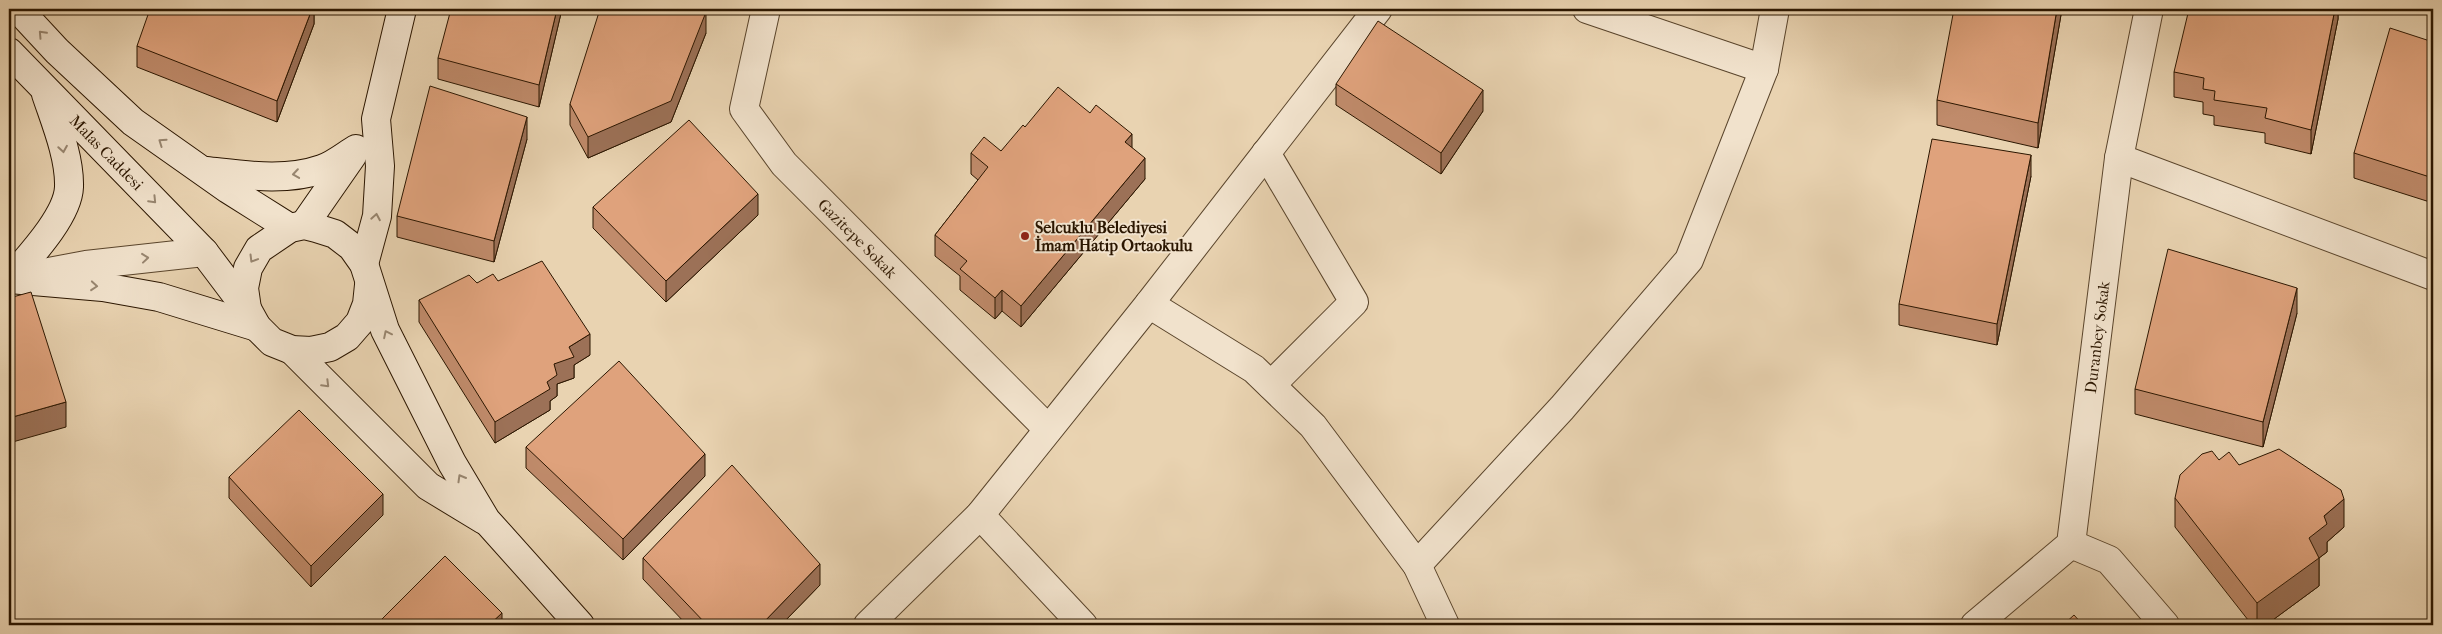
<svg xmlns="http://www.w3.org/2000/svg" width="2442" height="634" viewBox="0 0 2442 634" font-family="'IM FELL French Canon',serif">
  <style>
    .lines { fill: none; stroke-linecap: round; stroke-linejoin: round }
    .street-casing { stroke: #5a452c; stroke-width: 30 }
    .secondary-casing { stroke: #2b1600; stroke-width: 30 }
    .street { stroke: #f1e2cc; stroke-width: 28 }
    .secondary { stroke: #f1e2cc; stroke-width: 28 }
    .wall { fill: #c08b6b; stroke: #2b1600 }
    .shaded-wall { fill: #9c7157; stroke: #2b1600 }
    .building { fill: #dfa27c; stroke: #2b1600 }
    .oneway { stroke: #988670 }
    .poi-dot { fill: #8f2418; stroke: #f1e2cc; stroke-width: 2 }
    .labels { text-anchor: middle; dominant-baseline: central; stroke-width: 4; stroke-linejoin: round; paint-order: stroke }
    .street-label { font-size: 16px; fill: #2b1600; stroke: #f1e2cc }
    .poi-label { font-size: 16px; font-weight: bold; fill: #2b1600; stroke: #f1e2cc; text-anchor: start }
  </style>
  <rect width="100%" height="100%" fill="#e9d3b1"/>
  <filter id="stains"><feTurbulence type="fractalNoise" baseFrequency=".004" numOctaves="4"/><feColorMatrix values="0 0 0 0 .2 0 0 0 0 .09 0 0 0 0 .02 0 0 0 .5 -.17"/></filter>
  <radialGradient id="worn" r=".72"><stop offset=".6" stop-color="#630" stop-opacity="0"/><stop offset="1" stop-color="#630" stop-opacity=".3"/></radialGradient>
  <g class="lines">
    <g class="street-casing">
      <g id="street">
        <path id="s1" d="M766 9 744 109 784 164 1048 429"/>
        <polyline points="1587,9 1764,69"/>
        <polyline points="1266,153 1354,302 1271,385"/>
        <polyline points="2119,158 2433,276"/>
        <polyline points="22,277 86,265 204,252"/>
        <polyline points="1149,304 1254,369 1313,426 1417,565 1445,625"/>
        <polyline points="980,515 1083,625"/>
        <polyline points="2071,544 2109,560 2165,625"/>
        <polyline points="1417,565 1562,408 1689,260 1764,69 1775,9"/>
        <polyline points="868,625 980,515 1149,304 1378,9"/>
        <path id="s2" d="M1975 625 2071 544 2119 158 2149 9"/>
      </g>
    </g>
    <g class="secondary-casing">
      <g id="secondary">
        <polyline points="18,9 57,51 133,122 228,189 290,228"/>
        <path id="s3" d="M9 52 204 252 247 309 257 327 272 342 292 350 311 351 330 347 347 337 360 322 367 304 369 285"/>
        <path d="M206 171C244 175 285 182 322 169 334 165 346 155 356 149"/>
        <polyline points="304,225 352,156"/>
        <polyline points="364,264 377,216 380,166 376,119 402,9"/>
        <polyline points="10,279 103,287 159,297 257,327"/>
        <path d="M10 279C29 257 68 216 69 187 70 157 55 121 46 94"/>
        <polyline points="247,309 244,288 248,268 259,249 290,228 304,225 316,228 335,234 352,247 364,264 385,330 452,463 486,520 580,625"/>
        <polyline points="292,350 428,486 484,520"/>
      </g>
    </g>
    <use href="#street" class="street"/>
    <use href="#secondary" class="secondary"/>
  </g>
  <g class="wall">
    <polygon points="314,9 314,24 277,122 137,67 137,46"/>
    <polygon points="562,9 539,107 438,79 438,58"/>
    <polygon points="2062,9 2038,148 1937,125 1937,100"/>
    <polygon points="2338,9 2338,19 2311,154 2265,143 2265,133 2214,125 2214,116 2203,114 2203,102 2174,97 2174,72"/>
    <polygon points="706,33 671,122 588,158 570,125 570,104"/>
    <polygon points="2433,42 2433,203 2354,178 2354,153"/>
    <polygon points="1336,84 1483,111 1441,174 1336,105"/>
    <polygon points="1025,127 1132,148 1145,179 1021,327 1002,311 995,319 960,290 960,276 935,256 935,235 978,180 971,174 971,153 1001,151"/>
    <polygon points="527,139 494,262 397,237 397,216"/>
    <polygon points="2031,176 1997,345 1899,325 1899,304"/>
    <polygon points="593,207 758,215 666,302 593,228"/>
    <polygon points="498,281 590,355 574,365 574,378 557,384 557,396 550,401 550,410 495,443 419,322 419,300 477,283"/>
    <polygon points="2297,313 2263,447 2135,414 2135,389"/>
    <polygon points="526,447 705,476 623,560 526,468"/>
    <polygon points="2219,460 2239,465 2344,527 2327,542 2327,552 2319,558 2319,586 2266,625 2252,625 2175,527 2175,498"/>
    <polygon points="229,477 383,515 311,587 229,498"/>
    <polygon points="643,558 820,585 781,625 687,625 643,579"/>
  </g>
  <g class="shaded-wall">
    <polygon points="312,9 314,9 314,24 277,122 277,101"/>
    <polygon points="557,9 562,9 539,107 539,85"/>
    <polygon points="2057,9 2062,9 2038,148 2038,123"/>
    <polygon points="2335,9 2338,9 2338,19 2311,154 2311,130"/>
    <polygon points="706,12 706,33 671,122 588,158 588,137"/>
    <polygon points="1483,90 1483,111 1441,174 1441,153"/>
    <polygon points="527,117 527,139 494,262 494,241"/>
    <polygon points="1132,134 1132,155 1125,142"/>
    <polygon points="2031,155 2031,176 1997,345 1997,324"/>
    <polygon points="1145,158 1145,179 1021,327 1021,306"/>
    <polygon points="758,194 758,215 666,302 666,281"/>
    <polygon points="2297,288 2297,313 2263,447 2263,422"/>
    <polygon points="1002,290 1002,311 995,319 995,298"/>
    <polygon points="590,334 590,355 574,365 574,378 557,384 557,396 550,401 550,410 495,443 495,422 554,364 569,347"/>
    <polygon points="66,402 66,427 9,443 9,418"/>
    <polygon points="705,454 705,476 623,560 623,539"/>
    <polygon points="383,494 383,515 311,587 311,566"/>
    <polygon points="2344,499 2344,527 2327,542 2327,552 2319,558 2319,586 2266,625 2257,625 2257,603 2309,538 2324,516"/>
    <polygon points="820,564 820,585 781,625 761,625"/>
    <polygon points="502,613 502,625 489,625"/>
  </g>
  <g class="building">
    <polygon points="150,9 312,9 277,101 137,46"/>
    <polygon points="451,9 557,9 539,85 438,58"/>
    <polygon points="600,9 699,9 706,12 671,101 588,137 570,104"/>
    <polygon points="1954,9 2057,9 2038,123 1937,100"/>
    <polygon points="2189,9 2335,9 2311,130 2265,118 2267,108 2214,100 2215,91 2203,89 2204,78 2174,72"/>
    <polygon points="1378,21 1483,90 1441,153 1336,84"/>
    <polygon points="2390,28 2433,42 2433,178 2354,153"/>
    <polygon points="430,86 527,117 494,241 397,216"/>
    <polygon points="1058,87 1090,113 1096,105 1132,134 1125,142 1145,158 1021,306 1002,290 995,298 960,269 967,261 935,235 988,167 971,153 984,137 1001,151 1023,125 1025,127"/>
    <polygon points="689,120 758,194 666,281 593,207"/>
    <polygon points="1932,139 2031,155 1997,324 1899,304"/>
    <polygon points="2168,249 2297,288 2263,422 2135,389"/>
    <polygon points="542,261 590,334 569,347 574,357 554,364 557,375 547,382 550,389 495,422 419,300 469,275 477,283 493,274 498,281"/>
    <polygon points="31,292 66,402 9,418 9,298"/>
    <polygon points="619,361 705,454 623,539 526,447"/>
    <polygon points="299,410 383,494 311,566 229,477"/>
    <polygon points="2279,449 2341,490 2344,499 2324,516 2327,524 2309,538 2319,558 2257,603 2175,498 2180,475 2202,454 2212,451 2219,460 2229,452 2239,465"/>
    <polygon points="732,465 820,564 761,625 707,625 643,558"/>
    <polygon points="445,556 502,613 489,625 380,625 378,623"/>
    <polygon points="2074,615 2083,625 2063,625"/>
  </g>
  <defs><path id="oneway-chevron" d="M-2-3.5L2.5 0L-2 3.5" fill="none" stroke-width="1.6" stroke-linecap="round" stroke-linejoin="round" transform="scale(1.25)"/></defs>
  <g class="oneway">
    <use href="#oneway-chevron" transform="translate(42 34) rotate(-133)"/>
    <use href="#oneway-chevron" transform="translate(162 142) rotate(-145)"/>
    <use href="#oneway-chevron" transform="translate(63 149) rotate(81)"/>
    <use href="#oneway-chevron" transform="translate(296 174) rotate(172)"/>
    <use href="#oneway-chevron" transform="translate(153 200) rotate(46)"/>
    <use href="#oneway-chevron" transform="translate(376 217) rotate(-80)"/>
    <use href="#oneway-chevron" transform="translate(145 258) rotate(-6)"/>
    <use href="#oneway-chevron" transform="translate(253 259) rotate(121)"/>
    <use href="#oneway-chevron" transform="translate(94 286) rotate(5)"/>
    <use href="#oneway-chevron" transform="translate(387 334) rotate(-116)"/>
    <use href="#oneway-chevron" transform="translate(326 384) rotate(45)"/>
    <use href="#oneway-chevron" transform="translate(461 478) rotate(-120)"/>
  </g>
  <circle class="poi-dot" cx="1025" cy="236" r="5"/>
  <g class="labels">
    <g class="street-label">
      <text stroke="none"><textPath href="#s3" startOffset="140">Malas Caddesi</textPath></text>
      <text stroke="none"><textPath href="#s1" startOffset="275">Gazitepe Sokak</textPath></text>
      <text stroke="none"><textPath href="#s2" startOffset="334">Duranbey Sokak</textPath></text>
    </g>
    <g class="poi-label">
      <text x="1035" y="227">Selcuklu Belediyesi<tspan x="1035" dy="18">İmam Hatip Ortaokulu</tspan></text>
    </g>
  </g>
  <rect width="2442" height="634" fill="none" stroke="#e9d3b1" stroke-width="30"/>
  <rect x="10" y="10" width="2422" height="614" fill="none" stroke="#2b1600" stroke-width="2.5"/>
  <rect x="15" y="15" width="2412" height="604" fill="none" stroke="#2b1600"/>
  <rect width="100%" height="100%" filter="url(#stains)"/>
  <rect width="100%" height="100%" fill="url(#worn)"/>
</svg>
